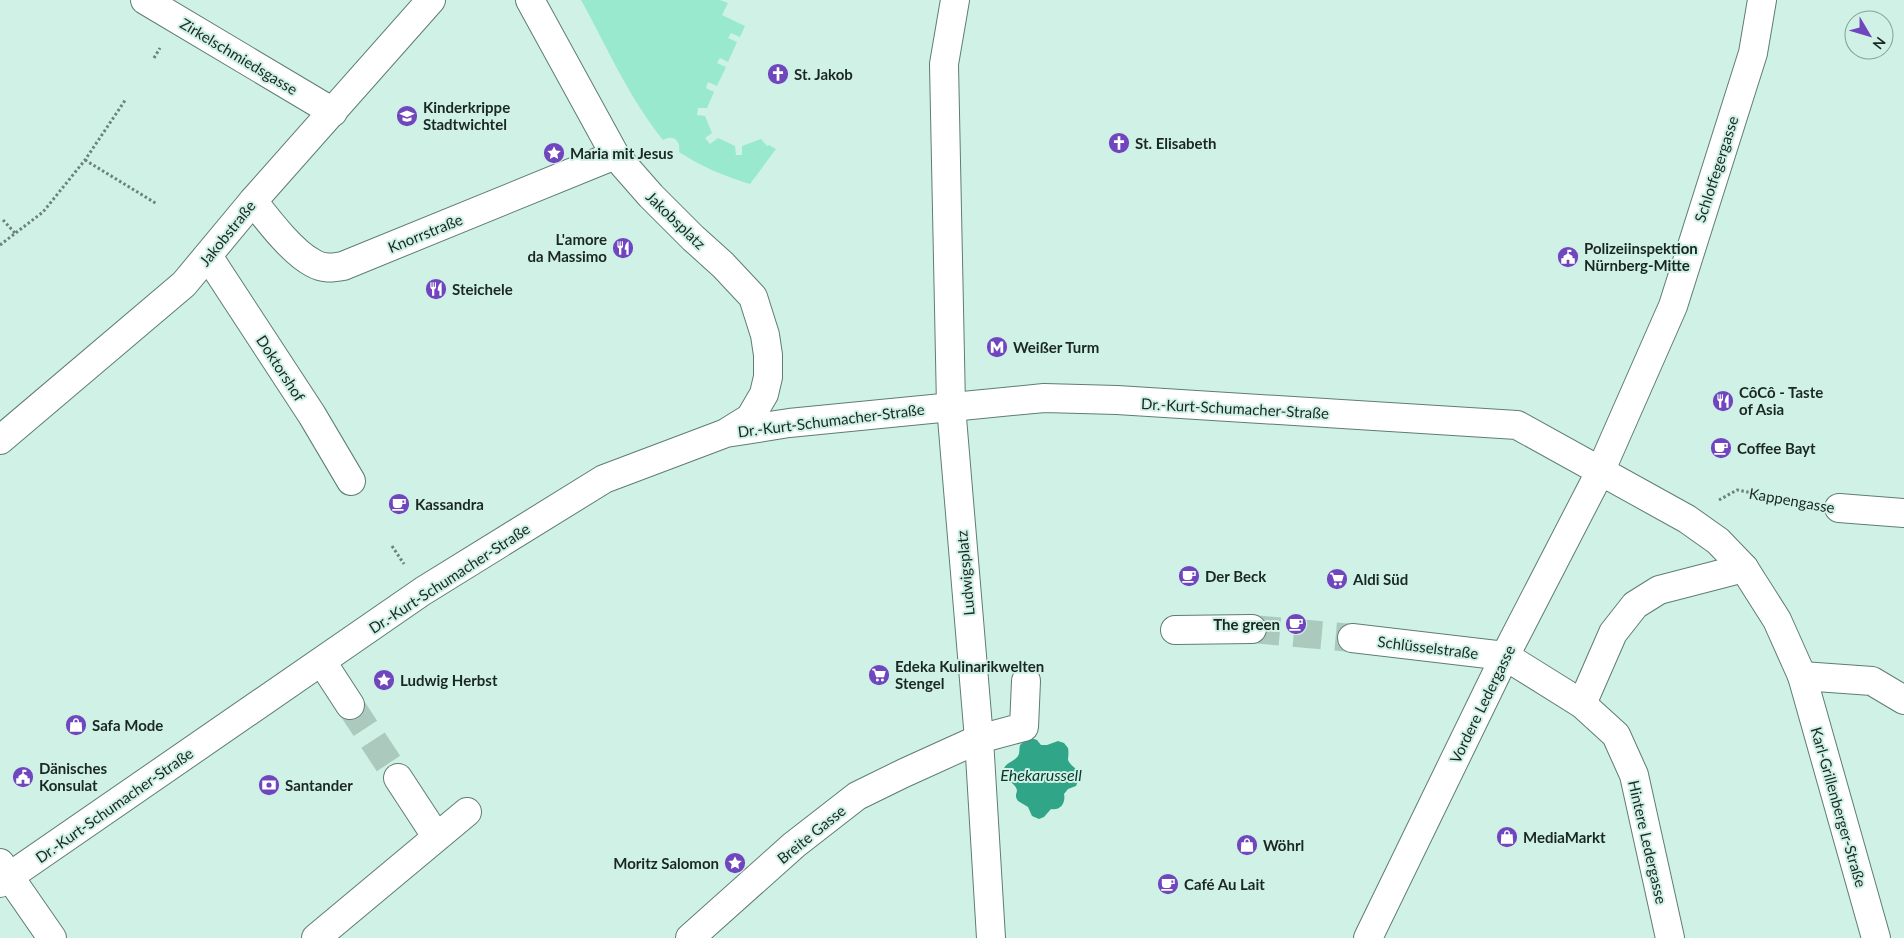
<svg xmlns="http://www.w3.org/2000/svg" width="1904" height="938" viewBox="0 0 1904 938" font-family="Lato,sans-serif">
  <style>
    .green { fill: #99e9cf }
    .water { fill: #31a587 }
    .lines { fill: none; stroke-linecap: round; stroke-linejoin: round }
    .minor-tunnel { stroke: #acc9be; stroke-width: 28; stroke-dasharray: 28 14; stroke-linecap: butt }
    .minor-casing { stroke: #5f7d72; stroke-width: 30 }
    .path { stroke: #6c827a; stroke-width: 3; stroke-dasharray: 2.5 2.5; stroke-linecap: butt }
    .minor { stroke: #fff; stroke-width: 28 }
    .labels { text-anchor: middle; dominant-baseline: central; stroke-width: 4; stroke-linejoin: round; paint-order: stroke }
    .street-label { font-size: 15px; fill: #1a2722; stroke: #d0f1e5 }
    .poi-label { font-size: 15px; font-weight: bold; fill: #1a2722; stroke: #d0f1e5; text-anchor: start }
    .water-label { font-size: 16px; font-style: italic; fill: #05392c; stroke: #d0f1e5 }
  </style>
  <rect width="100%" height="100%" fill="#d0f1e5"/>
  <path class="green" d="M581 0H720L728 3 722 15 745 26 740 37 731 33 728 38 737 42 728 62 720 58 717 63 726 67 717 86 708 82 706 88 714 92 707 108H698L697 115 705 116 712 133 705 138 710 144 718 138 735 146 736 155H742V146L761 139 767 146 769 145 776 149 750 184C724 176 702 167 679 152 681 140 673 134 663 140 629 98 607 47 581 0Z"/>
  <path class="water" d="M1031 738 1037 740 1041 745H1047L1058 741 1064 743 1068 748C1069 752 1068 758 1068 760 1071 767 1078 768 1080 776L1076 786 1068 789 1064 794C1066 803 1060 811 1051 809L1044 817 1039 819 1032 816 1028 807 1018 801C1014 795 1017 794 1017 790 1015 783 1007 781 1004 775 1001 763 1013 763 1018 756 1020 753 1019 749 1020 745L1027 739Z"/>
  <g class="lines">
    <g class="minor-tunnel">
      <polyline points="1252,629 1352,638"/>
      <polyline points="350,705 398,778"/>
    </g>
    <g class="minor-casing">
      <g id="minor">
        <polyline points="145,0 333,112"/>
        <polyline points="530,0 615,155 651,196 693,238 723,265 753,297 765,335 768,355 768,377 764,394 750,418 729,431"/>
        <polyline points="955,0 944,64 951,406 979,739 991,938"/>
        <path d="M253 201C268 220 292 252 313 263 323 269 332 268 343 266L615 155"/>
        <polyline points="208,256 312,415 351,481"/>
        <polyline points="0,440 184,284 253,201 431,0"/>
        <polyline points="1839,508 1904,513"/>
        <polyline points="1175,630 1252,629"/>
        <polyline points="1352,638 1505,656 1582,704 1616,735 1634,775 1670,938"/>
        <polyline points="322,662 350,705"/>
        <polyline points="1802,676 1872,681 1904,700"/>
        <polyline points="1582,704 1613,633 1635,605 1659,590 1744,568"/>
        <polyline points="398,778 436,836"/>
        <polyline points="0,863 52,938"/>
        <polyline points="0,883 423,591 604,479 726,433 789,423 1044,398 1117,400 1517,425 1687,519 1718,541 1744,568 1777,620 1802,676 1876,938"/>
        <polyline points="316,938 467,812"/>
        <polyline points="690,938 794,845 857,796 904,773 979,739 1024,727 1026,681"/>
        <polyline points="1368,938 1505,656 1600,472 1673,306 1753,53 1762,0"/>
      </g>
    </g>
    <g class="path">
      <polyline points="154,58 160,48"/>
      <polyline points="85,160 157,204"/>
      <polyline points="3,220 15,233"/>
      <polyline points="0,245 43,212 85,160 126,99"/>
      <polyline points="1719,500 1737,490 1807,503"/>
      <polyline points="392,546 404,564"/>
    </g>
    <use href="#minor" class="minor"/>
  </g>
  <defs>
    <g id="church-disc" transform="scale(1.125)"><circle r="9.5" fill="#7046bf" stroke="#d0f1e5"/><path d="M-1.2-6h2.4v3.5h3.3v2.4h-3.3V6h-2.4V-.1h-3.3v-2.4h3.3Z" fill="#fff"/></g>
    <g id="school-disc" transform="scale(1.125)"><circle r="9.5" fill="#7046bf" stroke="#d0f1e5"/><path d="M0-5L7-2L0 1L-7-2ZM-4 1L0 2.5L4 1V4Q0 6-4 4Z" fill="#fff"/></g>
    <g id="sight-disc" transform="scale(1.125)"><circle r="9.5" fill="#7046bf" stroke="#d0f1e5"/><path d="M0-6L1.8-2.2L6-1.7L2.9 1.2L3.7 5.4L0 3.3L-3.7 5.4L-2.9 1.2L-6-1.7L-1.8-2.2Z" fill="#fff"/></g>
    <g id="restaurant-disc" transform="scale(1.125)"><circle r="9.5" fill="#7046bf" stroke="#d0f1e5"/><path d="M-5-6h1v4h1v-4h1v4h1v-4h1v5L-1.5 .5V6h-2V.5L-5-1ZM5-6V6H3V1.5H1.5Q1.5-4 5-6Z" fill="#fff"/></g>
    <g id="civic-disc" transform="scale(1.125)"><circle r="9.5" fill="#7046bf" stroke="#d0f1e5"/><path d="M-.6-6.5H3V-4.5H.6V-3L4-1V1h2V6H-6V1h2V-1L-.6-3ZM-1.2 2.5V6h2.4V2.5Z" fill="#fff"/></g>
    <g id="metro-disc" transform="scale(1.125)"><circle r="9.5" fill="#7046bf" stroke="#d0f1e5"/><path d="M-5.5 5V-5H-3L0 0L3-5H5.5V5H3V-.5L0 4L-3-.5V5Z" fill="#fff"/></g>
    <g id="cafe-disc" transform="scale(1.125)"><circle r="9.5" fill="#7046bf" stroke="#d0f1e5"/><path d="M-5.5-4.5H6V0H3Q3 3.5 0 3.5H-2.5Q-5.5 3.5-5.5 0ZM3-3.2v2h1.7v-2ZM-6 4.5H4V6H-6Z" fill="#fff"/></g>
    <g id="supermarket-disc" transform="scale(1.125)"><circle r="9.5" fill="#7046bf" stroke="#d0f1e5"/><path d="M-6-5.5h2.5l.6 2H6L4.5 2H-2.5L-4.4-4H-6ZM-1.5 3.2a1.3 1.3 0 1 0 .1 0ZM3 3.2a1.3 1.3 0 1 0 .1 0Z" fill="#fff"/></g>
    <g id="shop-disc" transform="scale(1.125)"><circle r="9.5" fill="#7046bf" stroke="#d0f1e5"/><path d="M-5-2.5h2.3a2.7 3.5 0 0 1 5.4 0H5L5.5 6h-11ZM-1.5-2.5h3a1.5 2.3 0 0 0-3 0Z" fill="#fff"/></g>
    <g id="bank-disc" transform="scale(1.125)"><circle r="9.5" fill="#7046bf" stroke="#d0f1e5"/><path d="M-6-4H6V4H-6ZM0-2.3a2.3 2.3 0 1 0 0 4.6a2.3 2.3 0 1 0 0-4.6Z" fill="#fff"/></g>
  </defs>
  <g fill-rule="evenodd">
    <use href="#church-disc" x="778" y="74"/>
    <use href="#school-disc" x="407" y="116"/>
    <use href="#church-disc" x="1119" y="143"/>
    <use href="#sight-disc" x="554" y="153"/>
    <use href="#restaurant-disc" x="623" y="248"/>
    <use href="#civic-disc" x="1568" y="257"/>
    <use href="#restaurant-disc" x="436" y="289"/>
    <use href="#metro-disc" x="997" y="347"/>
    <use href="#restaurant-disc" x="1723" y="401"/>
    <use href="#cafe-disc" x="1721" y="448"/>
    <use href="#cafe-disc" x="399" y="504"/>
    <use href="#cafe-disc" x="1189" y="576"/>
    <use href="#supermarket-disc" x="1337" y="579"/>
    <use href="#cafe-disc" x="1296" y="624"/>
    <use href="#supermarket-disc" x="879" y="675"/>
    <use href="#sight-disc" x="384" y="680"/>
    <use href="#shop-disc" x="76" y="725"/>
    <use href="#civic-disc" x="23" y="777"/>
    <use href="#bank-disc" x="269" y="785"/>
    <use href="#shop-disc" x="1507" y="837"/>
    <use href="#shop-disc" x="1247" y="845"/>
    <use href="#sight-disc" x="735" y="863"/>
    <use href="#cafe-disc" x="1168" y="884"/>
  </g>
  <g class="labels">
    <g class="street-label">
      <text transform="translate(239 56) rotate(31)">Zirkelschmiedsgasse</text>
      <text transform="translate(1716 169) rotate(-72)">Schlotfegergasse</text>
      <text transform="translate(676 220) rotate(44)">Jakobsplatz</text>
      <text transform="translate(227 233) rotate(-51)">Jakobstraße</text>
      <text transform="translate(425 233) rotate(-22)">Knorrstraße</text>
      <text transform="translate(281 368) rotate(57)">Doktorshof</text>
      <text transform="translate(1235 408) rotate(3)">Dr.-Kurt-Schumacher-Straße</text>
      <text transform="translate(831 420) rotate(-7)">Dr.-Kurt-Schumacher-Straße</text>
      <text transform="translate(1792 500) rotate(10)">Kappengasse</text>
      <text transform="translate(965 573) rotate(-95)">Ludwigsplatz</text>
      <text transform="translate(449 578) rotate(-33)">Dr.-Kurt-Schumacher-Straße</text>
      <text transform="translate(1428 647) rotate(7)">Schlüsselstraße</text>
      <text transform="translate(1482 704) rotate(-64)">Vordere Ledergasse</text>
      <text transform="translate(114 805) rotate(-35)">Dr.-Kurt-Schumacher-Straße</text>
      <text transform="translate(1839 807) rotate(74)">Karl-Grillenberger-Straße</text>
      <text transform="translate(811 834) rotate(-39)">Breite Gasse</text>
      <text transform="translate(1648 842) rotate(77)">Hintere Ledergasse</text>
    </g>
    <g class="poi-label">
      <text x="794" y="74">St. Jakob</text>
      <text x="423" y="107">Kinderkrippe<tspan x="423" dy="17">Stadtwichtel</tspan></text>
      <text x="1135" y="143">St. Elisabeth</text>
      <text x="570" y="153">Maria mit Jesus</text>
      <text x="607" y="239" text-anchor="end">L'amore<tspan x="607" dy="17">da Massimo</tspan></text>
      <text x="1584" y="248">Polizeiinspektion<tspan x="1584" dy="17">Nürnberg-Mitte</tspan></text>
      <text x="452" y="289">Steichele</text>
      <text x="1013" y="347">Weißer Turm</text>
      <text x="1739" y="392">CôCô - Taste<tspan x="1739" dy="17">of Asia</tspan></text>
      <text x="1737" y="448">Coffee Bayt</text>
      <text x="415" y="504">Kassandra</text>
      <text x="1205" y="576">Der Beck</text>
      <text x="1353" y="579">Aldi Süd</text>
      <text x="1280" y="624" text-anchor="end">The green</text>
      <text x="895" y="666">Edeka Kulinarikwelten<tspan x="895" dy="17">Stengel</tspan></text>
      <text x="400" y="680">Ludwig Herbst</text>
      <text x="92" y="725">Safa Mode</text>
      <text x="39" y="768">Dänisches<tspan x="39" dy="17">Konsulat</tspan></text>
      <text x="285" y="785">Santander</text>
      <text x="1523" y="837">MediaMarkt</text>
      <text x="1263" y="845">Wöhrl</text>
      <text x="719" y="863" text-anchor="end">Moritz Salomon</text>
      <text x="1184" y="884">Café Au Lait</text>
    </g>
    <g class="water-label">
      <text x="1041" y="774">Ehekarussell</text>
    </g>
  </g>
  <g transform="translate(1869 35) rotate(128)"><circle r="24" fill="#d0f1e5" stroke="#87a097"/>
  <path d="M0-4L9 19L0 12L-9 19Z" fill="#7046bf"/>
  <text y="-8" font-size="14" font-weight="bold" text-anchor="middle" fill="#1a2722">N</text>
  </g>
</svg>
